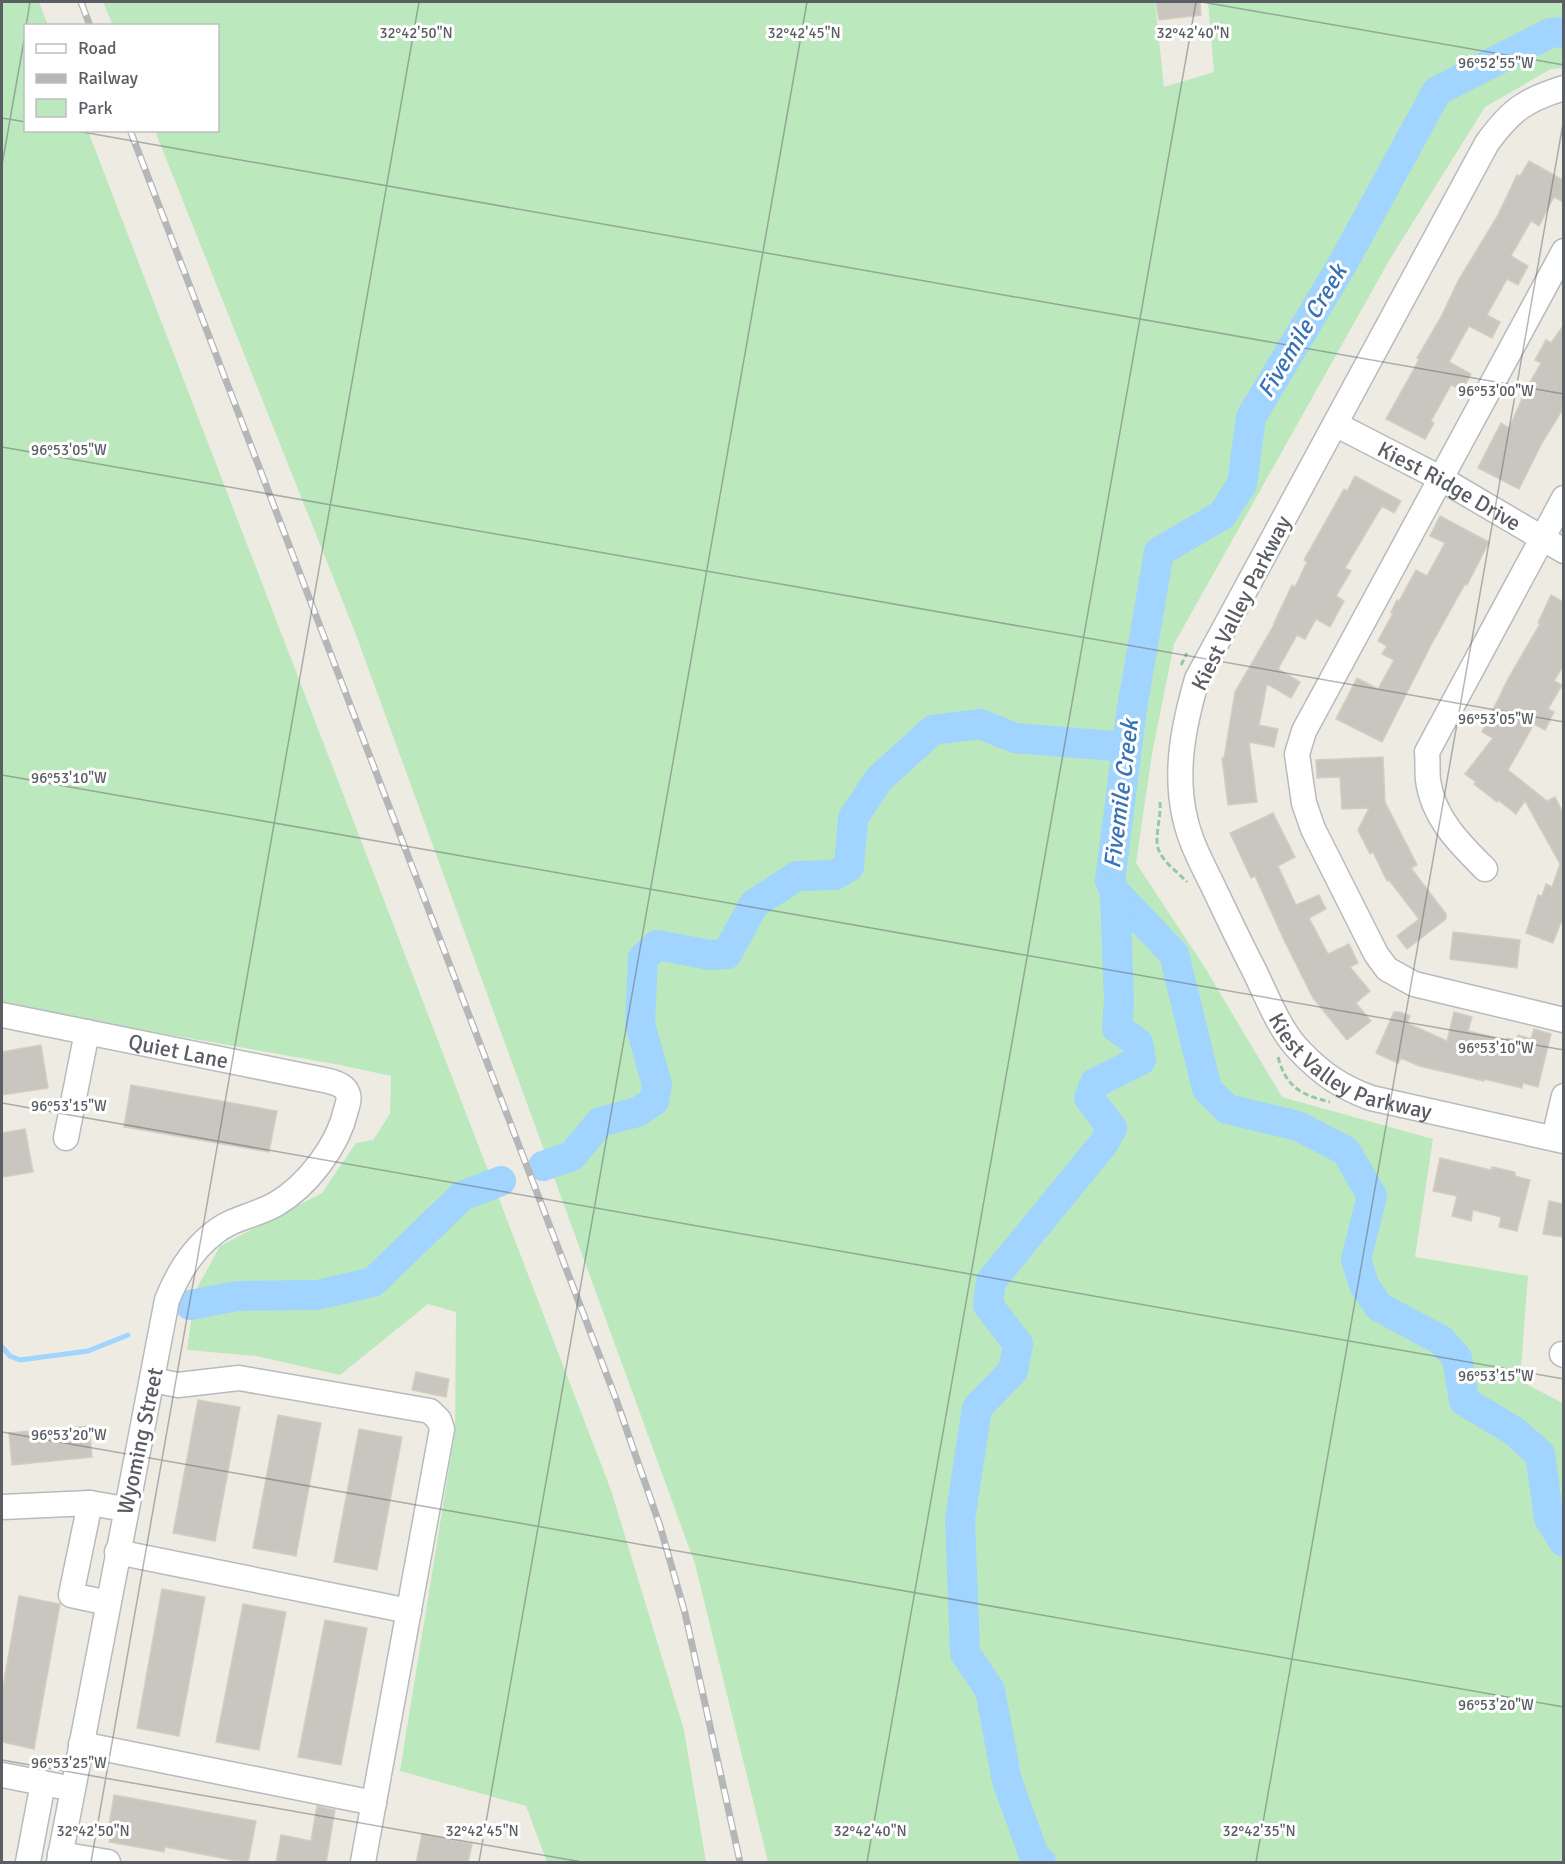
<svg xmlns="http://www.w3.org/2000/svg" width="1565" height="1864" viewBox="0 0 1565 1864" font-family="Signika,sans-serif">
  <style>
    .green { fill: #bce8bd }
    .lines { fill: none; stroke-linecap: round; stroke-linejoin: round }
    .stream { stroke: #a1d4ff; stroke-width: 5 }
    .river { stroke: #a1d4ff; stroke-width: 30 }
    .building { fill: #c9c6bf; stroke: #d3cec0; stroke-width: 1.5 }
    .minor-casing { stroke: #b7babf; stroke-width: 27 }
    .path { stroke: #95c9a5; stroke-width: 3; stroke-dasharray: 6 3; stroke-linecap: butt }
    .minor { stroke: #fff; stroke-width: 24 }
    .rail-casing { stroke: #b5b6b7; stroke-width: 7 }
    .rail { stroke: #fff; stroke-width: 4.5; stroke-dasharray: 14; stroke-linecap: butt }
    .ticks { fill: none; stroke: #5a5e64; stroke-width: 1.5; stroke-opacity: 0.45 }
    .labels { text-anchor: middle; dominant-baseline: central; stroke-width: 6; stroke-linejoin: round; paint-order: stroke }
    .street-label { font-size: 22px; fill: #5a5e64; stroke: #fff }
    .water-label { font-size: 24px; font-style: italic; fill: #3873b8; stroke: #fff }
    .ticks-label { font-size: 15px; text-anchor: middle; fill: #5a5e64; stroke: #fff; stroke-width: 6; stroke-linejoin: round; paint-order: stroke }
  </style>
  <rect width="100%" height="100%" fill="#eeece2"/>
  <g class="green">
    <polygon points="2,2 39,2 48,25 26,26 26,130 88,131 611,1490 684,1730 706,1862 547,1862 526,1806 400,1771 455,1431 456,1312 428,1304 340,1375 256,1356 187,1350 195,1292 220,1246 322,1193 356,1143 373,1140 390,1114 391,1076 340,1065 2,1005"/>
    <polygon points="103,2 1155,2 1164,87 1214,72 1208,2 1563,2 1563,68 1551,69 1485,107 1390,259 1174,644 1152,754 1136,863 1204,966 1282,1097 1433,1139 1415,1257 1528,1276 1520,1381 1563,1403 1563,1862 768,1862 695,1564 355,632 155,131 218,130 218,26 113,25"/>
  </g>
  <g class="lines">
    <polyline class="stream" points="2,1347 10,1356 20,1360 88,1351 128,1335"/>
    <g class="river">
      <polyline points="1564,32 1550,33 1437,91 1342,265 1251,417 1242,484 1222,515 1159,552 1132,708 1110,881 1115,892 1174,954 1207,1089 1227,1109 1298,1126 1346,1151 1372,1196 1356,1259 1364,1285 1379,1307 1441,1340 1457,1358 1464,1401 1514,1431 1540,1454 1549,1518 1564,1542"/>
      <polyline points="543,1166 572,1156 600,1122 638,1112 654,1101 657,1085 640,1024 643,958 657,945 710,955 727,954 754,904 797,876 835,875 849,867 853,818 879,779 933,730 980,724 1015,738 1127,747"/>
      <polyline points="190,1305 237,1296 317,1295 373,1282 462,1196 501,1181"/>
      <polyline points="1041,1862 1035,1858 1007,1781 990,1690 965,1653 960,1519 977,1408 1013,1371 1018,1344 988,1305 991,1281 1104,1143 1112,1128 1089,1098 1095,1083 1141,1060 1138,1043 1117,1028 1119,1001 1115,892"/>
    </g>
  </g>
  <g class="building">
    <polygon points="1156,2 1200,2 1201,15 1159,20"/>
    <polygon points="1529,161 1563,180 1563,202 1554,197 1539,226 1531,221 1511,256 1528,266 1518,285 1507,279 1487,315 1500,322 1492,338 1469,326 1449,362 1471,374 1462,390 1451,385 1431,421 1434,423 1425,439 1386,419 1415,367 1419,359 1417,358 1441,317 1458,281 1498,215 1517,175 1520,176"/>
    <polygon points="1563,326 1563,409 1542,443 1519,489 1478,468 1501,423 1509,428 1522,399 1521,398 1541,363 1535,360 1546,340 1551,343"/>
    <polygon points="1355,476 1401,501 1394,513 1382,506 1345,568 1351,571 1336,596 1344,601 1330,627 1316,619 1305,639 1297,635 1278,669 1300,682 1291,698 1267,684 1259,725 1278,729 1274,747 1249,742 1257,802 1228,805 1222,758 1224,758 1235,692 1275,623 1274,623 1292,585 1295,587 1307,562 1304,560 1344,489 1347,491"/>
    <polygon points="1440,516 1489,542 1467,585 1465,584 1431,645 1382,742 1336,719 1357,678 1378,689 1394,660 1382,654 1387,646 1378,641 1393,613 1391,612 1397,600 1399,601 1416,570 1427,576 1445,543 1430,536"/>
    <polygon points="1551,595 1563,602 1563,666 1554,681 1562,685 1548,709 1554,712 1545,730 1534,724 1508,770 1547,801 1555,797 1563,813 1563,923 1561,922 1553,943 1526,933 1538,895 1542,896 1546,884 1552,887 1560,864 1525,801 1516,814 1498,800 1497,802 1474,784 1476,782 1465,774 1493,738 1482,732 1509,677 1540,624 1538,623"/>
    <polygon points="1383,757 1385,802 1417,865 1411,868 1446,914 1446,919 1407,949 1397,936 1419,919 1389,880 1387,881 1373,852 1370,854 1358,830 1369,808 1342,809 1340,777 1317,778 1316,760"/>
    <polygon points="1273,813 1295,857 1278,866 1296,905 1319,895 1326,909 1309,918 1328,954 1349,944 1358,963 1350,967 1370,991 1356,1003 1371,1021 1347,1040 1313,998 1285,942 1255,876 1251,878 1230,833"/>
    <polygon points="1453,932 1520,940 1517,968 1450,959"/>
    <polygon points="1394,1012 1400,1012 1410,1016 1407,1023 1447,1041 1454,1012 1472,1017 1468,1031 1506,1040 1507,1038 1516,1040 1518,1035 1531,1039 1534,1029 1551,1034 1538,1087 1523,1083 1522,1088 1484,1079 1484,1081 1419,1066 1401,1058 1398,1063 1376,1053"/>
    <polygon points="41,1045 48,1088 2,1095 2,1052"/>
    <polygon points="131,1085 277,1111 269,1152 124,1127"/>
    <polygon points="25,1129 33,1172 2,1177 2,1133"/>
    <polygon points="1440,1158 1491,1170 1492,1167 1515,1172 1515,1176 1530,1180 1517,1231 1499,1227 1501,1217 1473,1210 1471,1221 1452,1216 1457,1196 1433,1191"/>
    <polygon points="1549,1201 1563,1204 1563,1237 1543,1234"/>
    <polygon points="416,1372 449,1379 446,1397 412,1390"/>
    <polygon points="198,1400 240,1407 215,1541 173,1533"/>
    <polygon points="278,1415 321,1423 296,1556 253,1548"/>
    <polygon points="89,1426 92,1457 12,1465 9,1433"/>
    <polygon points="359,1429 402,1437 377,1570 334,1562"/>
    <polygon points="162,1589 205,1597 179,1736 137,1728"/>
    <polygon points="19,1596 60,1604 34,1749 2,1742 2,1692"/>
    <polygon points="243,1604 286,1612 259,1750 216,1742"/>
    <polygon points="325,1620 367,1628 341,1765 298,1757"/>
    <polygon points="114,1795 256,1821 248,1863 165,1847 164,1852 109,1842 110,1838 107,1837"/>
    <polygon points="317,1806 335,1810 326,1863 276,1863 281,1835 311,1841"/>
    <polygon points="422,1834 472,1844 468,1863 416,1863"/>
  </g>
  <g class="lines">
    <g class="minor-casing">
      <g id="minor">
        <path id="s1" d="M1564 88C1525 100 1511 110 1487 143L1197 679C1184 724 1174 771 1185 818 1190 841 1201 862 1211 882 1225 911 1238 939 1253 968 1266 994 1279 1030 1300 1051 1322 1074 1341 1087 1371 1098L1564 1141"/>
        <polyline points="1564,251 1304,731 1297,754 1304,803 1313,829 1376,954 1387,969 1414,984 1564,1020"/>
        <path id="s2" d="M1335 424 1440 478 1564 551"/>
        <path d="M1485 869C1460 844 1433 818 1428 780 1427 771 1428 761 1427 752L1564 498"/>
        <path id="s3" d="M2 1015 329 1081C335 1083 341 1084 345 1089 351 1096 348 1103 346 1110 338 1146 307 1186 276 1204 255 1216 232 1218 214 1233 192 1250 177 1275 167 1300L59 1862"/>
        <polyline points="66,1138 87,1032"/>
        <polyline points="1554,1138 1564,1096"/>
        <polyline points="1562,1354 1564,1355"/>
        <polyline points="152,1380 178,1385 239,1378 430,1411 439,1420 442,1429 363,1862"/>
        <polyline points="2,1507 90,1503"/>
        <polyline points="117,1552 409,1611"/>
        <polyline points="108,1603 71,1595 90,1503 125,1509"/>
        <polyline points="81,1744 374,1803"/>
        <polyline points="2,1775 58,1786"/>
        <polyline points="60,1854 108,1862"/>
        <polyline points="28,1862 43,1783"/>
      </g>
    </g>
    <g class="path">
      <polyline points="1181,665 1187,653"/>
      <path d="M1160 802C1161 815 1157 827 1157 840 1156 858 1176 870 1187 882"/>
      <path d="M1278 1057C1286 1087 1301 1095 1330 1102"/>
    </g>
    <use href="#minor" class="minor"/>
    <g class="rail-casing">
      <g id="rail">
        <polyline points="81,2 90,26"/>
        <polyline points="130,130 616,1399 660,1526 685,1613 740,1862"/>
      </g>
    </g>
    <use href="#rail" class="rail"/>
  </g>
  <path class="ticks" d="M1202 2 1564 65M26 26 30 2M2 118 26 122M71 130 1564 394M2 165 26 29M2 447 1564 722M2 775 1564 1050M2 1103 1564 1379M2 1432 1564 1707M2 1760 582 1862M91 1862 419 2M479 1862 807 2M867 1862 1196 2M1256 1862 1564 118"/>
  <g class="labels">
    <g class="street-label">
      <text stroke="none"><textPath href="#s2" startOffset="130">Kiest Ridge Drive</textPath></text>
      <text transform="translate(1241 603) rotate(-63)">Kiest Valley Parkway</text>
      <text stroke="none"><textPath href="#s3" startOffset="180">Quiet Lane</textPath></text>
      <text stroke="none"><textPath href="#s1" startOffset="1160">Kiest Valley Parkway</textPath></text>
      <text transform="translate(140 1441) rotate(-78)">Wyoming Street</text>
    </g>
    <g class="water-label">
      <text transform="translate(1302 331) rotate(-59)">Fivemile Creek</text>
      <text transform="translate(1121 794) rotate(-83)">Fivemile Creek</text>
    </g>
  </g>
  <g class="ticks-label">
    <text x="416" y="38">32°42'50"N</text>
    <text x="804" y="38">32°42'45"N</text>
    <text x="1193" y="38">32°42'40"N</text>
    <text x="1496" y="68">96°52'55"W</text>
    <text x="1496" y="396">96°53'00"W</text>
    <text x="69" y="455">96°53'05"W</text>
    <text x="1496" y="724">96°53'05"W</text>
    <text x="69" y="783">96°53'10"W</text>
    <text x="1496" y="1053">96°53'10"W</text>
    <text x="69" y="1111">96°53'15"W</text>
    <text x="1496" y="1381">96°53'15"W</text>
    <text x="69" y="1440">96°53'20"W</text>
    <text x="1496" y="1710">96°53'20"W</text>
    <text x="69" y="1768">96°53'25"W</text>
    <text x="93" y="1836">32°42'50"N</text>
    <text x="482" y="1836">32°42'45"N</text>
    <text x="870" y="1836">32°42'40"N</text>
    <text x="1259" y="1836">32°42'35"N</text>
  </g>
  <rect width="1565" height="1864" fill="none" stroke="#5a5e64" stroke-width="6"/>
  <rect x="24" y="24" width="195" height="108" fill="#ffffff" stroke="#bdbfc1" stroke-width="1.5"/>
  <rect x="36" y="44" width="30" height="9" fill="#ffffff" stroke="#bdbfc1" stroke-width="1.5"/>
  <text x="78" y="54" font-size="18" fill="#5a5e64">Road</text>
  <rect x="36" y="74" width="30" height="9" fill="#b5b6b7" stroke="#bdbfc1" stroke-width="1.5"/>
  <text x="78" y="84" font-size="18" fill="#5a5e64">Railway</text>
  <rect x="36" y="99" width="30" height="18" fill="#bce8bd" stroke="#bdbfc1" stroke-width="1.5"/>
  <text x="78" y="114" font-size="18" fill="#5a5e64">Park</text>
</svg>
